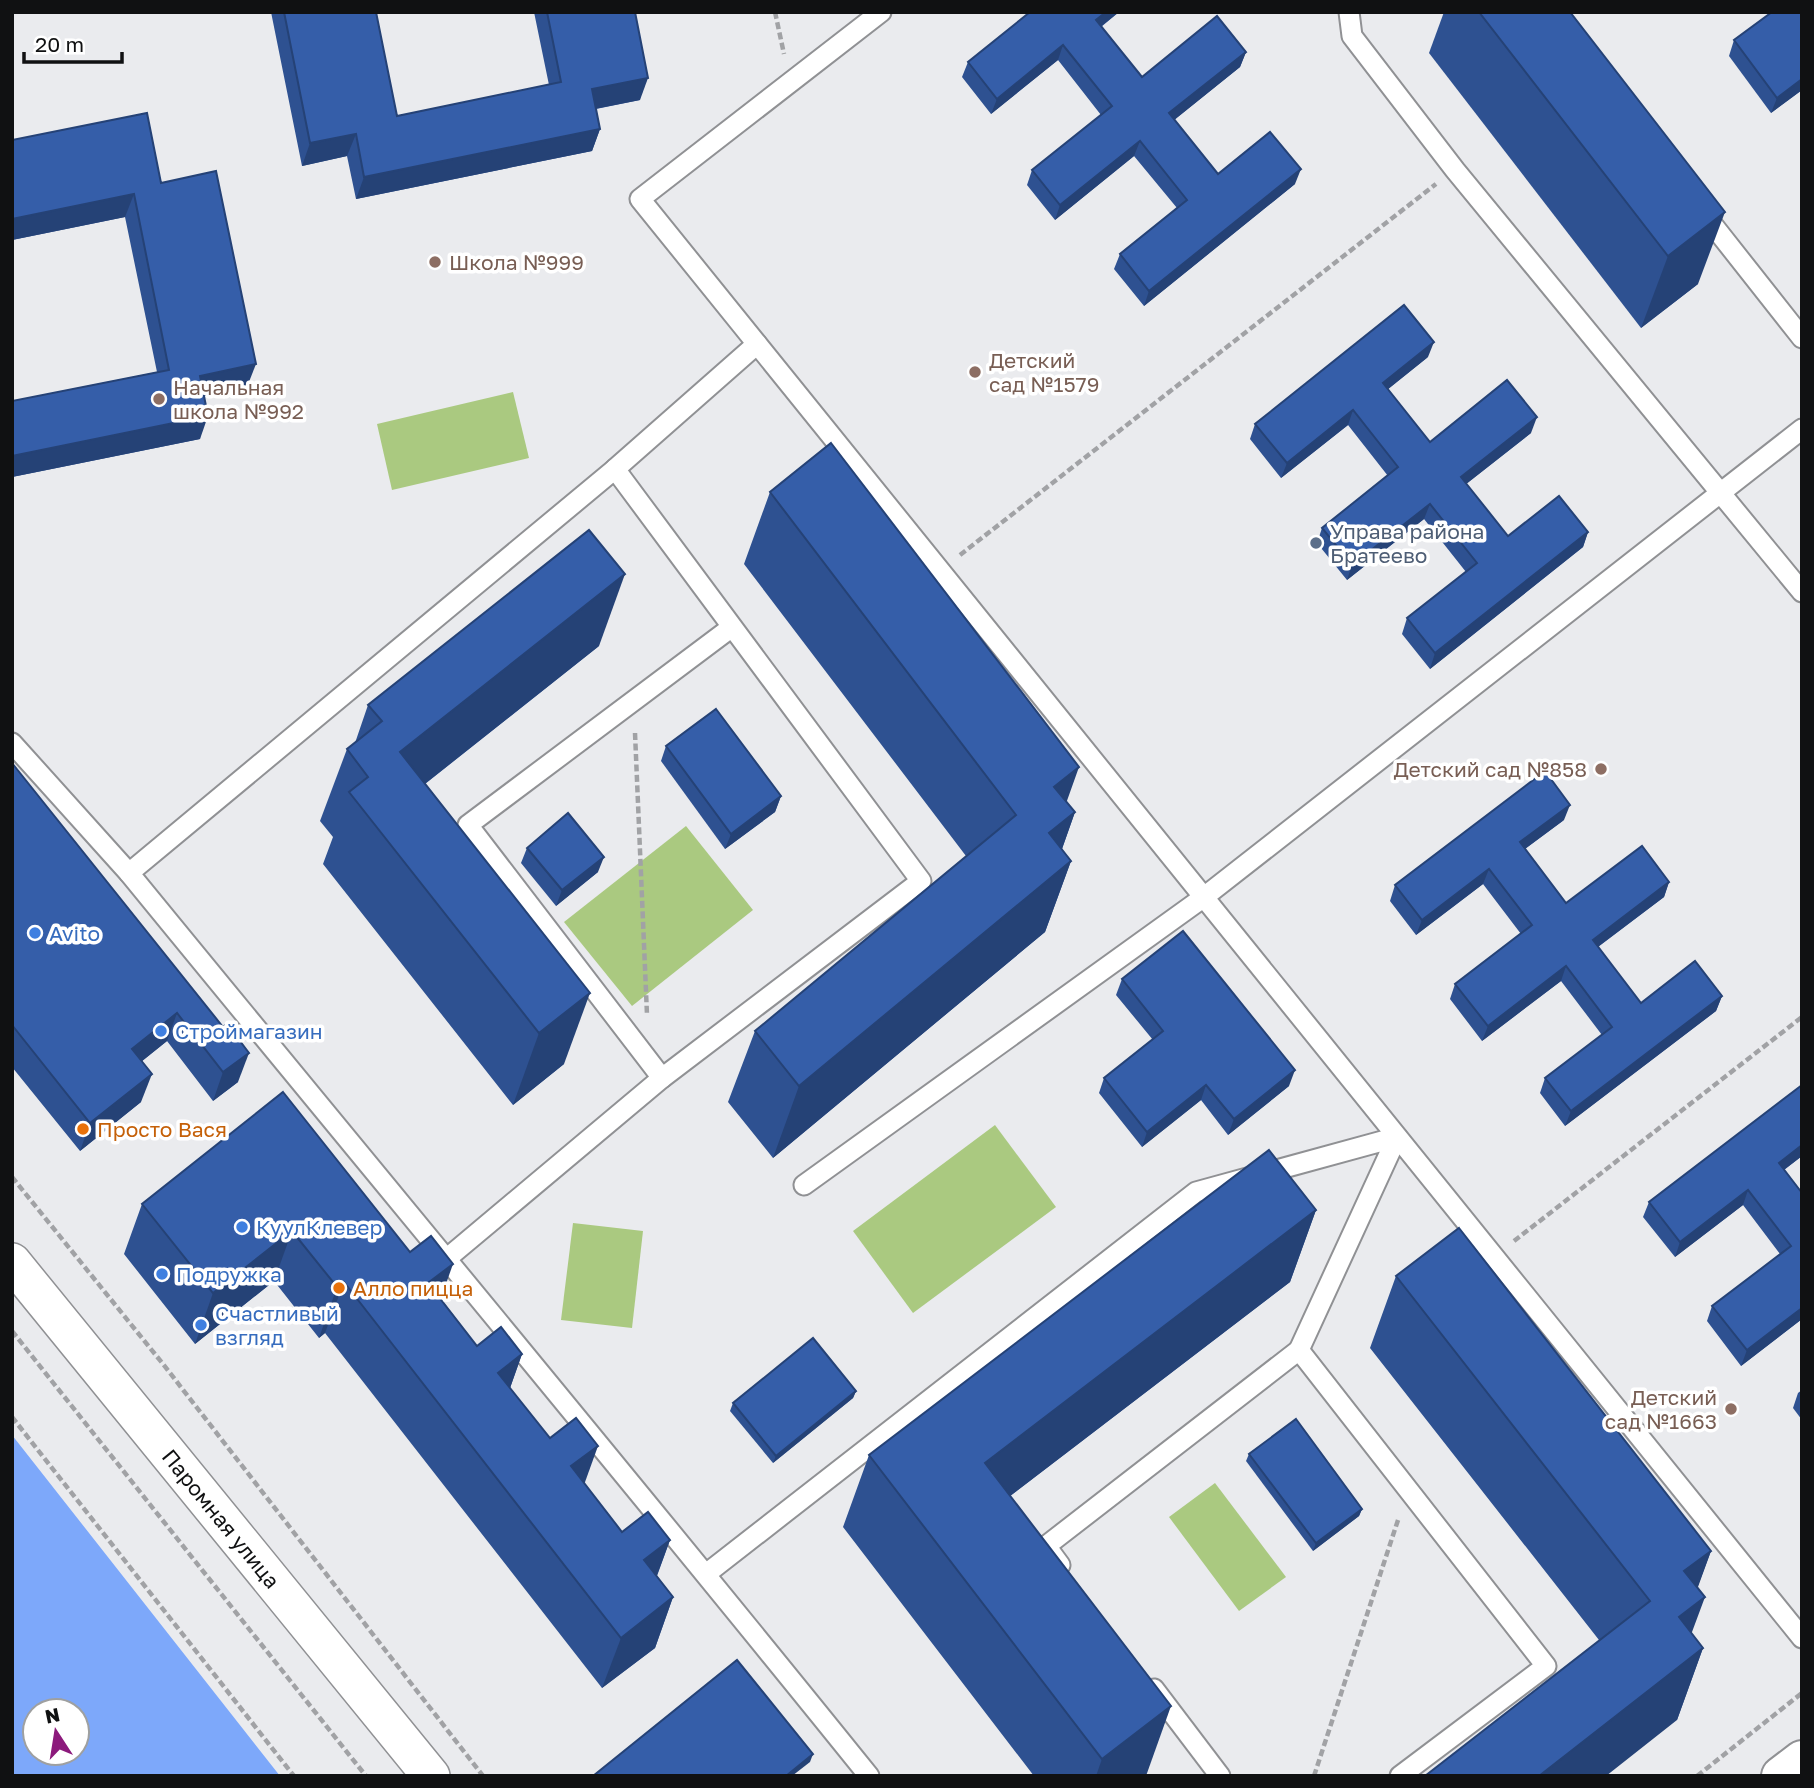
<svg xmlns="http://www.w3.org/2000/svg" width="1814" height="1788" viewBox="0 0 1814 1788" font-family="'Golos Text',sans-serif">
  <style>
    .green { fill: #aac980 }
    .water { fill: #7da8fa; fill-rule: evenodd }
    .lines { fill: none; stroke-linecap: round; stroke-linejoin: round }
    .service-casing { stroke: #909194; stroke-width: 23 }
    .minor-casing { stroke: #909194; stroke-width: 40 }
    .tertiary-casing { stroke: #909194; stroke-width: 42 }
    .path { stroke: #a1a2a5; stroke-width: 4.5; stroke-dasharray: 7 3.5; stroke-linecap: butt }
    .service { stroke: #fff; stroke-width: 19 }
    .minor { stroke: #fff; stroke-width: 37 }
    .tertiary { stroke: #fff; stroke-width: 38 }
    .wall { fill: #2e5191 }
    .shaded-wall { fill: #254276 }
    .building { fill: #355ea9; stroke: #254276; stroke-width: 2 }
    .education-dot { fill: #8d6e63; stroke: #fff; stroke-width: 2.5 }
    .service-dot { fill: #5c6f8a; stroke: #fff; stroke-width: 2.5 }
    .shop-dot { fill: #3f7fe0; stroke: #fff; stroke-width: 2.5 }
    .food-dot { fill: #e8710a; stroke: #fff; stroke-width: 2.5 }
    .labels { text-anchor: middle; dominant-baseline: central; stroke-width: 7; stroke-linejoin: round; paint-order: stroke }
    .education-label { font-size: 21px; fill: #785e54; stroke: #fff; text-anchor: start }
    .service-label { font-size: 21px; fill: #4e5e75; stroke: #fff; text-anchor: start }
    .shop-label { font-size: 21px; fill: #366cbe; stroke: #fff; text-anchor: start }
    .food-label { font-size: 21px; fill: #c56008; stroke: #fff; text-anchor: start }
    .street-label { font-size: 21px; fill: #101112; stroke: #fff }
  </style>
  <rect width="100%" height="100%" fill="#eaebee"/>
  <g class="green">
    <polygon points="513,392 529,458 392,490 377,424"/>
    <polygon points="686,826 753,910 632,1006 564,922"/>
    <polygon points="995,1125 1056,1207 913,1313 853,1231"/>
    <polygon points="573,1223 643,1231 632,1328 561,1320"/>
    <polygon points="1215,1483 1286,1577 1239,1611 1169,1517"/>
  </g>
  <path class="water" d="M12 1435 280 1776H12ZM35 1711H77V1753H35Z"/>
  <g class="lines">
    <g class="service-casing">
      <g id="service">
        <polyline points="881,12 640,199 1802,1638"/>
        <polyline points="1349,12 1352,36 1455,170 1802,592"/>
        <polyline points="1701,210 1802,338"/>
        <path d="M757 344 615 469 129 873C375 1174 625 1473 869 1776"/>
        <polyline points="615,469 921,881 662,1078 468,825 732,627"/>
        <polyline points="12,743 129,873"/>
        <polyline points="804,1185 1204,897 1802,429"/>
        <polyline points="445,1260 662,1078"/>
        <polyline points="1060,1565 1046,1546 1299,1350 1546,1666 1400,1776"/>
        <polyline points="706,1574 1196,1192 1397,1137 1299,1350"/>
        <polyline points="1154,1689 1220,1776"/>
      </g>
    </g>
    <g class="minor-casing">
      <g id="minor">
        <path id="s1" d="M12 1262 431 1776"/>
      </g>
    </g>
    <g class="tertiary-casing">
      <polyline id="tertiary" points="1781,1776 1802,1760"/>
    </g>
    <g class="path">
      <polyline points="775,12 784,54"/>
      <polyline points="960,555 1436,184"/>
      <polyline points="635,733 647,1015"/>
      <polyline points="12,1177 163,1364 483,1776"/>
      <polyline points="1514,1241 1802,1017"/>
      <polyline points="12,1331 366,1776"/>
      <polyline points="12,1417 294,1776"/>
      <polyline points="1314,1776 1399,1517"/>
      <polyline points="1697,1776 1802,1693"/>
    </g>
    <use href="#service" class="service"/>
    <use href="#minor" class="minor"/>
    <use href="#tertiary" class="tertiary"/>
  </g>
  <g class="wall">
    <polygon points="271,12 376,12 397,116 549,85 534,12 635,12 640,100 596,109 600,129 592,151 356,199 347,156 302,166"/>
    <polygon points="1030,12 1119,12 1101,27 1142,77 1246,52 1240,67 1174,120 1218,174 1295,184 1144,306 1114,269 1120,254 1177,208 1134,156 1055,220 1027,185 1032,170 1101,115 1058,60 991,114 962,77 968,62"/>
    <polygon points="1444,12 1570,12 1698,284 1641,328 1429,53"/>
    <polygon points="1734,40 1802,90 1771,113 1729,56"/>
    <polygon points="161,183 247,387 204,396 200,439 12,477 12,401 157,372 125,217 12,240"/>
    <polygon points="1428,357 1388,389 1430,442 1531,433 1466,484 1508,536 1588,532 1583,547 1430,669 1402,634 1407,618 1466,572 1424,519 1347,580 1317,543 1322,528 1388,476 1348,425 1281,478 1250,439 1255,424"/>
    <polygon points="770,492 1075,812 1062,849 1071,861 1045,932 773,1158 728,1102 755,1031 966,856 744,564"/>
    <polygon points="599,646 425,784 564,1064 513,1105 323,864 333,837 320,821 347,749 355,743 368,705"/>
    <polygon points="666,746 781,796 775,812 725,849 661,761"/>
    <polygon points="12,763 238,1082 213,1101 167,1041 142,1061 141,1102 80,1151 12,1067"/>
    <polygon points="1564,820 1525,849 1566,903 1669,882 1664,897 1598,947 1641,1003 1722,996 1716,1011 1565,1126 1540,1093 1545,1078 1602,1035 1561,981 1482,1041 1450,999 1455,984 1521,934 1483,884 1416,935 1390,901 1395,885"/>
    <polygon points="527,848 598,872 556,906 521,863"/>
    <polygon points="1122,979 1289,1086 1228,1135 1201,1100 1142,1147 1099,1093 1104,1078 1153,1040 1116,995"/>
    <polygon points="1802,1085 1802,1156 1784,1170 1802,1193 1802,1319 1741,1366 1707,1321 1712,1306 1780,1254 1743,1205 1675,1257 1643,1217 1649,1202"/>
    <polygon points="283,1092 477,1346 522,1354 510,1388 622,1532 670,1540 657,1576 673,1597 655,1648 602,1688 325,1333 319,1338 274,1281 195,1344 124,1254 142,1204"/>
    <polygon points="1316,1210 1290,1282 1010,1496 1146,1776 1034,1776 843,1527 869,1455"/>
    <polygon points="1396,1276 1711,1551 1697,1588 1691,1633 1703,1648 1677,1720 1599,1640 1370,1348"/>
    <polygon points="1802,1390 1802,1420 1793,1408 1798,1393"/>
    <polygon points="856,1391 853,1398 773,1463 730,1411 733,1403"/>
    <polygon points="1249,1454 1362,1509 1359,1516 1313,1551 1246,1461"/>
  </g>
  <g class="shaded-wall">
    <polygon points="1106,12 1119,12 1090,35 1096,20"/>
    <polygon points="1063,45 1058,60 991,114 997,99"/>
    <polygon points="1246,52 1240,67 1163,129 1169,113"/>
    <polygon points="648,78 640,100 584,111 592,89"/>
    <polygon points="1802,79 1802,90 1771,113 1777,98"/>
    <polygon points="600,129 592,151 356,199 364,177"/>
    <polygon points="356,134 347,156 302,166 310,143"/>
    <polygon points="1140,141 1134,156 1055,220 1060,205"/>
    <polygon points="1301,169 1295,184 1144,306 1149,291"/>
    <polygon points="134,194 125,217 12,240 12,219"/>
    <polygon points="1725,212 1698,284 1641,328 1668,256"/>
    <polygon points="1434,342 1428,357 1377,398 1383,383"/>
    <polygon points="256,364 247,387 192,398 200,376"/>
    <polygon points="1353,410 1348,425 1281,478 1287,463"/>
    <polygon points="208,416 200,439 12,477 12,456"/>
    <polygon points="1537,417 1531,433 1456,492 1461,477"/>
    <polygon points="1430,504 1424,519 1347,580 1352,565"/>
    <polygon points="1588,532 1583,547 1430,669 1435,653"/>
    <polygon points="625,574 599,646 374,824 400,752"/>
    <polygon points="1079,767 1058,826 1075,812 1052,877 1071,861 1045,932 773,1158 799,1086 1054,787"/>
    <polygon points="781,796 775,812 725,849 731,834"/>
    <polygon points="1570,805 1564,820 1514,857 1520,842"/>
    <polygon points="604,857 598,872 556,906 562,890"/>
    <polygon points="1489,869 1483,884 1416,935 1422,920"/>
    <polygon points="1669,882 1664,897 1587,955 1593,940"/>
    <polygon points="1566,966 1561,981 1482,1041 1488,1026"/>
    <polygon points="590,993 564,1064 513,1105 539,1033"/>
    <polygon points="1722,996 1716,1011 1565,1126 1571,1111"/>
    <polygon points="177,1013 167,1041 121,1078 132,1049"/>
    <polygon points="249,1053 238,1082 213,1101 223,1072"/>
    <polygon points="1295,1070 1289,1086 1228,1135 1234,1119"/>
    <polygon points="152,1074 141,1102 80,1151 90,1123"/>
    <polygon points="1206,1085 1201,1100 1142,1147 1147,1132"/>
    <polygon points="1802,1145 1802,1156 1773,1178 1779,1163"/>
    <polygon points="1748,1190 1743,1205 1675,1257 1680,1242"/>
    <polygon points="1316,1210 1290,1282 959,1535 985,1463"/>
    <polygon points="292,1231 274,1281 195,1344 213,1293"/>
    <polygon points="453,1264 435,1315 428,1283"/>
    <polygon points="344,1282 325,1333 319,1338 337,1287"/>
    <polygon points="1802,1308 1802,1319 1741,1366 1747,1350"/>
    <polygon points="522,1354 504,1405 498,1373"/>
    <polygon points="856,1391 853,1398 773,1463 776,1456"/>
    <polygon points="598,1446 580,1496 571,1466"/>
    <polygon points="1362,1509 1359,1516 1313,1551 1316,1543"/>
    <polygon points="670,1540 651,1591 644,1560"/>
    <polygon points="1711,1551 1690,1609 1705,1597 1679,1667 1703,1648 1677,1720 1606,1776 1539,1776 1684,1571"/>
    <polygon points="673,1597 655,1648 602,1688 621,1638"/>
    <polygon points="1171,1706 1146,1776 1096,1776 1102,1759"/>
    <polygon points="813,1754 810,1762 792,1776 786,1776"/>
  </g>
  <g class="building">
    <polygon points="284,12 376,12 397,116 561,82 547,12 635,12 648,78 592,89 600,129 364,177 356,134 310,143"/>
    <polygon points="1030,12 1106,12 1096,20 1142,77 1217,16 1246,52 1169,113 1218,174 1270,132 1301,169 1149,291 1120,254 1187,200 1140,141 1060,205 1032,170 1112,106 1063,45 997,99 968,62"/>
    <polygon points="1479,12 1570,12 1725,212 1668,256"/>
    <polygon points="1772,12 1802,12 1802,79 1777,98 1734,40"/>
    <polygon points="147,113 161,183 216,171 256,364 200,376 208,416 12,456 12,401 169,370 134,194 12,219 12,140"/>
    <polygon points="1404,305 1434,342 1383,383 1430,442 1507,380 1537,417 1461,477 1508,536 1559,496 1588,532 1435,653 1407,618 1477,563 1430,504 1352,565 1322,528 1398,467 1353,410 1287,463 1255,424"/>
    <polygon points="831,443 1079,767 1054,787 1075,812 1049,833 1071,861 799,1086 755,1031 1016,815 770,492"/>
    <polygon points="589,530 625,574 400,752 590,993 539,1033 349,792 368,777 347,749 382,721 368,705"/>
    <polygon points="716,709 781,796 731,834 666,746"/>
    <polygon points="12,763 223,1027 227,1024 249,1053 223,1072 177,1013 132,1049 152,1074 90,1123 12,1025"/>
    <polygon points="1545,771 1570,805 1520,842 1566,903 1642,846 1669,882 1593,940 1641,1003 1695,961 1722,996 1571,1111 1545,1078 1612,1027 1566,966 1488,1026 1455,984 1532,925 1489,869 1422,920 1395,885"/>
    <polygon points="568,813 604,857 562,890 527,848"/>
    <polygon points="1183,931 1295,1070 1234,1119 1206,1085 1147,1132 1104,1078 1163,1031 1122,979"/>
    <polygon points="1802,1085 1802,1145 1779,1163 1802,1193 1802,1308 1747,1350 1712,1306 1791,1246 1748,1190 1680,1242 1649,1202"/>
    <polygon points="283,1092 410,1252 431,1236 453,1264 428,1283 477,1346 501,1327 522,1354 498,1373 550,1438 576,1418 598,1446 571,1466 622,1532 648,1512 670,1540 644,1560 673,1597 621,1638 344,1282 337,1287 292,1231 213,1293 142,1204"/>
    <polygon points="1269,1150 1316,1210 985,1463 1171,1706 1102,1759 869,1455"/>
    <polygon points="1459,1228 1711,1551 1684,1571 1705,1597 1679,1617 1703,1648 1539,1776 1425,1776 1650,1601 1396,1276"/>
    <polygon points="813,1338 856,1391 776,1456 733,1403"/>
    <polygon points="1296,1419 1362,1509 1316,1543 1249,1454"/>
    <polygon points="737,1660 813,1754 786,1776 593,1776"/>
  </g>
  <g class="education-dot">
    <circle cx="435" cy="262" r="7"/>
    <circle cx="975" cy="372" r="7"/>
    <circle cx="159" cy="399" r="7"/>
    <circle cx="1601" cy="769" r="7"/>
    <circle cx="1731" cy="1409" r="7"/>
  </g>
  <circle class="service-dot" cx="1316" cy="543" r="7"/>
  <g class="shop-dot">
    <circle cx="35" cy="933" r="7"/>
    <circle cx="161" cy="1031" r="7"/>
    <circle cx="242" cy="1227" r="7"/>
    <circle cx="162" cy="1274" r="7"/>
    <circle cx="201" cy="1325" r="7"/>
  </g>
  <g class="food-dot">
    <circle cx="83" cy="1129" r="7"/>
    <circle cx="339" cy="1288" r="7"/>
  </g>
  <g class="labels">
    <g class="education-label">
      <text x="449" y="262">Школа №999</text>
      <text x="989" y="360">Детский<tspan x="989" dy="24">сад №1579</tspan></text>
      <text x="173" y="387">Начальная<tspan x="173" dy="24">школа №992</tspan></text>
      <text x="1587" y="769" text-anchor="end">Детский сад №858</text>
      <text x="1717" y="1397" text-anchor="end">Детский<tspan x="1717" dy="24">сад №1663</tspan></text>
    </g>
    <g class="service-label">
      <text x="1330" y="531">Управа района<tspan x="1330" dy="24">Братеево</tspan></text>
    </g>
    <g class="shop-label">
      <text x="49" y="933">Avito</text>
      <text x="175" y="1031">Строймагазин</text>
      <text x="256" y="1227">КуулКлевер</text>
      <text x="176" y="1274">Подружка</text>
      <text x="215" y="1313">Счастливый<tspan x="215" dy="24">взгляд</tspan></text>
    </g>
    <g class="food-label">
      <text x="97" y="1129">Просто Вася</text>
      <text x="353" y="1288">Алло пицца</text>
    </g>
    <g class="street-label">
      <text stroke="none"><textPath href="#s1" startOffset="331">Паромная улица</textPath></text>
    </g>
  </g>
  <rect width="1814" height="1788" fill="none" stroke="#101112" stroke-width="28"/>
  <g transform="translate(56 1732) rotate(348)"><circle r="33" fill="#ffffff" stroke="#9fa0a0" stroke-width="2"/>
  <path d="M0-5L12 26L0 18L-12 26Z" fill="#8c1a7c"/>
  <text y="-10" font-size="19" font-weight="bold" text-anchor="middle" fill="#101112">N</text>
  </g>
  <path d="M24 52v10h98v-10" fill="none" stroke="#101112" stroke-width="3.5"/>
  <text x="35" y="52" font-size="21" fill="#101112" stroke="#ffffff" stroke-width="5" paint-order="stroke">20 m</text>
</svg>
